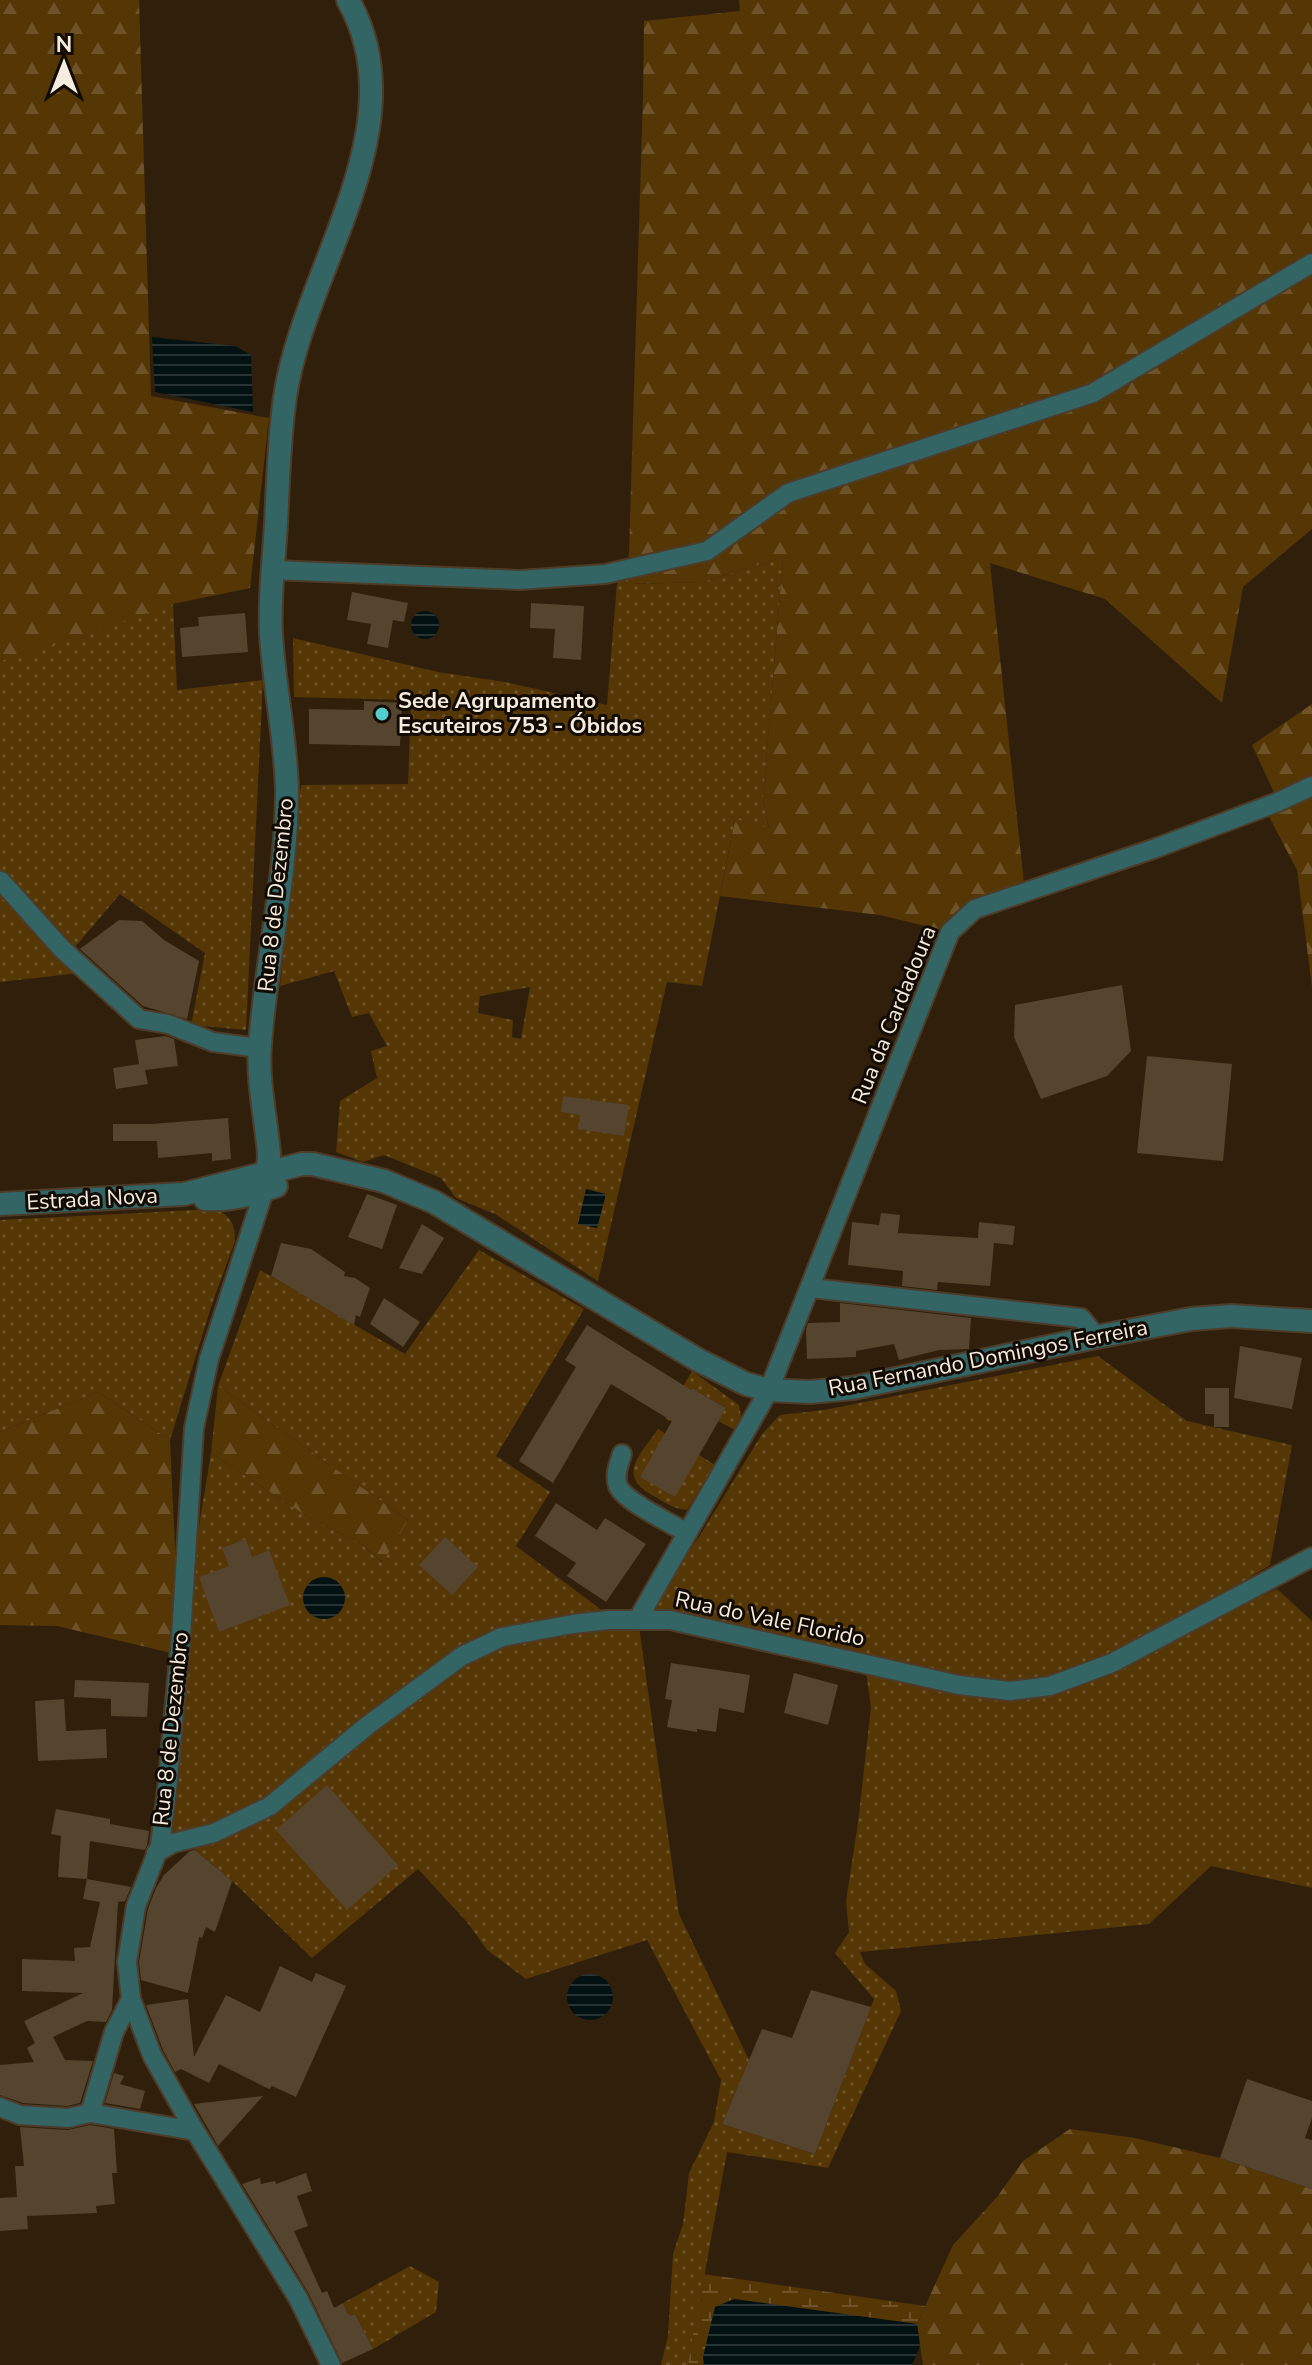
<svg xmlns="http://www.w3.org/2000/svg" width="1312" height="2365" viewBox="0 0 1312 2365" font-family="'Nunito Sans',sans-serif">
  <style>
    .green { fill: url(#green-dots); fill-rule: evenodd }
    .forest { fill: url(#forest-firs) }
    .wetland { fill: url(#wetland-marsh) }
    .water { fill: url(#water-rules) }
    .building { fill: #55442e }
    .lines { fill: none; stroke-linecap: round; stroke-linejoin: round }
    .minor-casing { stroke: #4c3c29; stroke-width: 22 }
    .tertiary-casing { stroke: #4c3c29; stroke-width: 26 }
    .minor { stroke: #336565; stroke-width: 18 }
    .tertiary { stroke: #336565; stroke-width: 22 }
    .poi-dot { fill: #52cdce; stroke: #120b04; stroke-width: 3 }
    .labels { text-anchor: middle; dominant-baseline: central; stroke-width: 6; stroke-linejoin: round; paint-order: stroke }
    .poi-label { font-size: 22px; font-weight: bold; fill: #f5ebde; stroke: #120b04; text-anchor: start }
    .street-label { font-size: 22px; fill: #f5ebde; stroke: #120b04 }
  </style>
  <defs>
    <pattern id="green-dots" width="8" height="8" patternUnits="userSpaceOnUse" patternTransform="scale(2)"><rect width="8" height="8" fill="#553605"/><path d="M2 2h.1M6 6h.1" fill="none" stroke="#6e5329" stroke-width="1.8" stroke-linecap="round"/></pattern>
    <pattern id="forest-firs" width="22" height="20" patternUnits="userSpaceOnUse" patternTransform="scale(2)"><rect width="22" height="20" fill="#553605"/><path d="M5 1l3.5 6h-7zM16 11l3.5 6h-7z" fill="#6e5329"/></pattern>
    <pattern id="wetland-marsh" width="20" height="14" patternUnits="userSpaceOnUse" patternTransform="scale(2)"><rect width="20" height="14" fill="#553605"/><path d="M1 5h8M5 5V1M11 12h8M15 12V8" fill="none" stroke="#6e5329"/></pattern>
    <pattern id="water-rules" width="6" height="5" patternUnits="userSpaceOnUse" patternTransform="scale(2)"><rect width="6" height="5" fill="#021111"/><path d="M0 2.5h6" fill="none" stroke="#283433"/></pattern>
  </defs>
  <rect width="100%" height="100%" fill="#30200b"/>
  <g class="green">
    <path d="M783 557 763 800 769 829 735 819 702 986 667 982 598 1281 495 1214 456 1198 441 1178 384 1155 363 1162 336 1152 340 1101 377 1078 371 1051 387 1046 369 1013 352 1017 334 971 280 986 301 785 408 784 411 700 294 697 293 638 438 672 505 682 607 705 618 571 628 569 629 584 703 582ZM530 987 521 1039 512 1037 513 1020 478 1013 480 996Z"/>
    <polygon points="173,604 177,690 263,680 246,1030 191,1025 205,953 120,894 70,953 88,972 0,982 0,656"/>
    <path d="M215 1209C231 1216 235 1224 235 1241L212 1304 170 1440 98 1392 0 1432V1220Z"/>
    <path d="M479 1250 584 1309 496 1456 550 1492 516 1546 599 1608 609 1620 638 1619 699 1537 762 1434 780 1415 824 1410 1098 1356 1187 1421 1292 1445 1270 1565 1119 1658 1277 1589 1312 1621V1888L1211 1866 1149 1924 860 1952 865 1964 896 1991 901 2011 828 2168 727 2152 688 2365H661L668 2336 673 2254 683 2224 689 2173 714 2122 721 2080 647 1940 526 1979 487 1950 467 1922 418 1869 312 1958 232 1881 193 1848 189 1839 160 1845 181 1636 211 1453 308 1517 360 1543 382 1562 408 1520 218 1386 260 1270 405 1354ZM638 1619 865 1665 871 1707 858 1823 846 1901 849 1932 835 1953 874 1999 815 2154 722 2124 749 2060 679 1914Z"/>
    <polygon points="692,1371 739,1405 741,1417 735,1430 718,1421 725,1407 692,1388 672,1422 665,1418"/>
    <path d="M658 1429 715 1465 687 1510C674 1509 664 1502 652 1495 616 1475 641 1454 658 1429Z"/>
    <polygon points="410,2266 439,2282 436,2312 373,2349 355,2314 349,2316 343,2303"/>
  </g>
  <g class="forest">
    <polygon points="0,0 139,0 151,396 269,418 250,588 173,604 28,655 0,661"/>
    <polygon points="739,0 1312,0 1312,529 1243,587 1222,703 1105,599 990,563 1025,893 950,932 880,915 720,896 735,819 769,828 763,800 783,557 703,582 628,584 643,96 644,21 740,11"/>
    <polygon points="1312,704 1312,987 1297,870 1264,807 1278,801 1252,745"/>
    <polygon points="218,1386 408,1520 383,1562 360,1543 308,1517 211,1453"/>
    <polygon points="98,1392 170,1440 180,1655 57,1626 0,1625 0,1432"/>
    <polygon points="1070,2129 1135,2138 1220,2158 1312,2189 1312,2365 923,2365 917,2324 953,2245 997,2197 1023,2161"/>
  </g>
  <polygon class="wetland" points="703,2274 925,2306 917,2324 733,2300 703,2357 704,2365 688,2365"/>
  <g class="water">
    <polygon points="152,337 235,346 251,355 253,412 155,392"/>
    <circle cx="425" cy="625" r="14"/>
    <polygon points="586,1189 606,1194 597,1228 578,1224"/>
    <circle cx="324" cy="1598" r="21"/>
    <circle cx="590" cy="1997" r="23"/>
    <polygon points="734,2299 917,2324 920,2346 912,2365 704,2365 703,2357 715,2307"/>
  </g>
  <g class="building">
    <polygon points="352,592 408,603 404,622 393,620 388,648 367,644 371,624 347,620"/>
    <polygon points="531,603 584,606 581,660 553,658 555,629 530,628"/>
    <polygon points="245,613 248,652 182,657 180,628 199,626 198,617"/>
    <polygon points="364,701 402,703 400,746 309,744 309,709 364,710"/>
    <polygon points="119,920 142,921 164,940 199,961 187,1019 143,1006 80,949"/>
    <polygon points="1122,985 1131,1051 1107,1076 1041,1099 1014,1037 1015,1005"/>
    <polygon points="165,1036 174,1039 178,1066 145,1070 148,1084 116,1089 113,1068 139,1064 135,1040"/>
    <polygon points="1147,1056 1232,1064 1223,1161 1137,1153"/>
    <polygon points="563,1096 629,1105 624,1136 578,1129 580,1115 561,1112"/>
    <polygon points="228,1118 231,1159 212,1161 212,1153 158,1158 157,1141 113,1141 113,1124 152,1124"/>
    <polygon points="367,1194 397,1205 382,1249 348,1237"/>
    <polygon points="881,1213 900,1215 898,1233 978,1238 979,1222 1015,1226 1013,1245 994,1243 990,1286 938,1282 937,1290 902,1286 903,1271 848,1265 852,1222 879,1225"/>
    <polygon points="422,1224 444,1238 422,1274 399,1268"/>
    <polygon points="281,1243 311,1249 345,1272 344,1276 355,1278 370,1288 360,1317 356,1315 354,1325 271,1276"/>
    <polygon points="384,1298 420,1322 403,1347 370,1324"/>
    <polygon points="840,1303 971,1318 969,1349 939,1350 899,1360 894,1344 856,1351 856,1357 807,1359 806,1330 808,1323 840,1322"/>
    <polygon points="587,1325 691,1390 692,1388 726,1408 675,1497 640,1477 672,1421 611,1384 553,1483 519,1461 576,1367 565,1360"/>
    <polygon points="1240,1346 1302,1358 1292,1409 1234,1398"/>
    <polygon points="1205,1388 1229,1388 1229,1427 1214,1427 1214,1414 1205,1414"/>
    <polygon points="556,1503 597,1530 605,1518 646,1544 606,1602 567,1576 576,1563 535,1536"/>
    <polygon points="445,1537 478,1567 452,1595 419,1565"/>
    <polygon points="246,1539 252,1557 269,1550 290,1605 219,1632 199,1577 229,1566 222,1548"/>
    <polygon points="671,1663 750,1675 744,1713 719,1708 716,1732 697,1729 697,1732 667,1727 672,1700 665,1699"/>
    <polygon points="794,1673 838,1685 828,1725 784,1713"/>
    <polygon points="75,1680 149,1683 147,1717 111,1716 111,1699 74,1697"/>
    <polygon points="64,1699 66,1731 106,1729 107,1758 38,1761 35,1701"/>
    <polygon points="327,1785 398,1865 347,1910 276,1830"/>
    <polygon points="56,1809 110,1819 110,1824 149,1831 147,1845 145,1850 90,1841 87,1879 58,1877 61,1836 51,1834"/>
    <polygon points="195,1850 232,1881 215,1932 206,1927 202,1938 199,1937 188,1993 141,1980 139,1962 148,1909 156,1888 164,1875 190,1851"/>
    <polygon points="87,1879 131,1887 125,1901 118,1902 112,2010 106,2022 87,2021 53,2037 65,2060 93,2061 80,2103 67,2106 23,2103 0,2095 0,2065 34,2062 27,2048 35,2043 24,2021 83,1993 22,1991 22,1959 75,1961 74,1948 90,1947 100,1902 83,1899"/>
    <polygon points="280,1966 312,1982 316,1973 346,1986 296,2097 272,2086 269,2089 219,2064 209,2083 181,2069 175,2072 163,2050 146,2005 188,1999 194,2057 226,1995 260,2012"/>
    <polygon points="811,1990 871,2007 815,2154 722,2124 762,2029 792,2038"/>
    <polygon points="114,2073 124,2076 120,2084 145,2091 140,2109 105,2103"/>
    <polygon points="1247,2079 1312,2101 1312,2118 1305,2138 1312,2140 1312,2189 1220,2158"/>
    <polygon points="263,2096 218,2146 194,2104"/>
    <polygon points="90,2125 114,2129 117,2173 112,2173 115,2204 96,2206 97,2213 27,2216 28,2229 0,2231 0,2198 17,2197 15,2166 24,2166 20,2127 68,2130"/>
    <polygon points="306,2173 312,2191 297,2196 308,2226 294,2231 322,2293 327,2291 334,2308 343,2303 349,2316 355,2314 373,2349 342,2363 308,2292 242,2184 260,2178 261,2184 275,2181 276,2184"/>
  </g>
  <g class="lines">
    <g class="minor-casing">
      <g id="minor">
        <polyline points="273,570 520,580 605,574 707,551 788,493 1093,393 1312,263"/>
        <polyline points="1,881 62,949 139,1019 168,1024 213,1042 259,1048"/>
        <polyline points="264,1191 209,1359 194,1428 181,1636 167,1790 160,1845 136,1906 127,1962 131,1999 152,2055 192,2126 298,2298 331,2365"/>
        <polyline points="811,1288 1081,1318 1090,1329 1091,1338"/>
        <path d="M622 1454C619 1464 614 1475 618 1486 625 1502 671 1523 687 1533"/>
        <polyline points="638,1619 769,1390 950,932 975,909 1156,848 1278,802 1312,786"/>
        <polyline points="156,1853 173,1843 214,1833 270,1806 368,1725 462,1656 502,1637 573,1624 608,1620 670,1620 959,1685 1010,1691 1050,1686 1112,1663 1312,1557"/>
        <polyline points="0,2107 20,2115 68,2118 90,2113 195,2131"/>
        <polyline points="90,2113 114,2032 131,1999"/>
      </g>
    </g>
    <g class="tertiary-casing">
      <g id="tertiary">
        <path d="M264 1191C266 1179 269 1166 269 1154 266 1118 257 1081 260 1045 266 960 287 877 287 791 286 739 274 686 271 634 269 597 274 560 276 524 278 482 279 439 285 397 303 271 420 126 348 0"/>
        <path d="M205 1199C230 1201 253 1195 276 1186"/>
        <polyline points="0,1204 184,1194 302,1164 313,1164 384,1181 434,1202 698,1360 746,1384 769,1390 810,1392 853,1388 1091,1338 1191,1319 1231,1316 1312,1321"/>
      </g>
    </g>
    <use href="#minor" class="minor"/>
    <use href="#tertiary" class="tertiary"/>
  </g>
  <circle class="poi-dot" cx="382" cy="714" r="8"/>
  <g class="labels">
    <g class="poi-label">
      <text x="398" y="701">Sede Agrupamento<tspan x="398" dy="25">Escuteiros 753 - Óbidos</tspan></text>
    </g>
    <g class="street-label">
      <text transform="translate(276 895) rotate(-84)">Rua 8 de Dezembro</text>
      <text transform="translate(894 1015) rotate(-68)">Rua da Cardadoura</text>
      <text transform="translate(92 1199) rotate(-3)">Estrada Nova</text>
      <text transform="translate(988 1358) rotate(-11)">Rua Fernando Domingos Ferreira</text>
      <text transform="translate(770 1619) rotate(12)">Rua do Vale Florido</text>
      <text transform="translate(171 1729) rotate(-84)">Rua 8 de Dezembro</text>
    </g>
  </g>
  <g transform="translate(64 64)" stroke="#120b04" stroke-width="6" paint-order="stroke">
  <path d="M0-6L14 30L0 20L-14 30Z" fill="#f5ebde"/>
  <text y="-12" font-size="22" font-weight="bold" text-anchor="middle" fill="#f5ebde">N</text>
  </g>
</svg>
